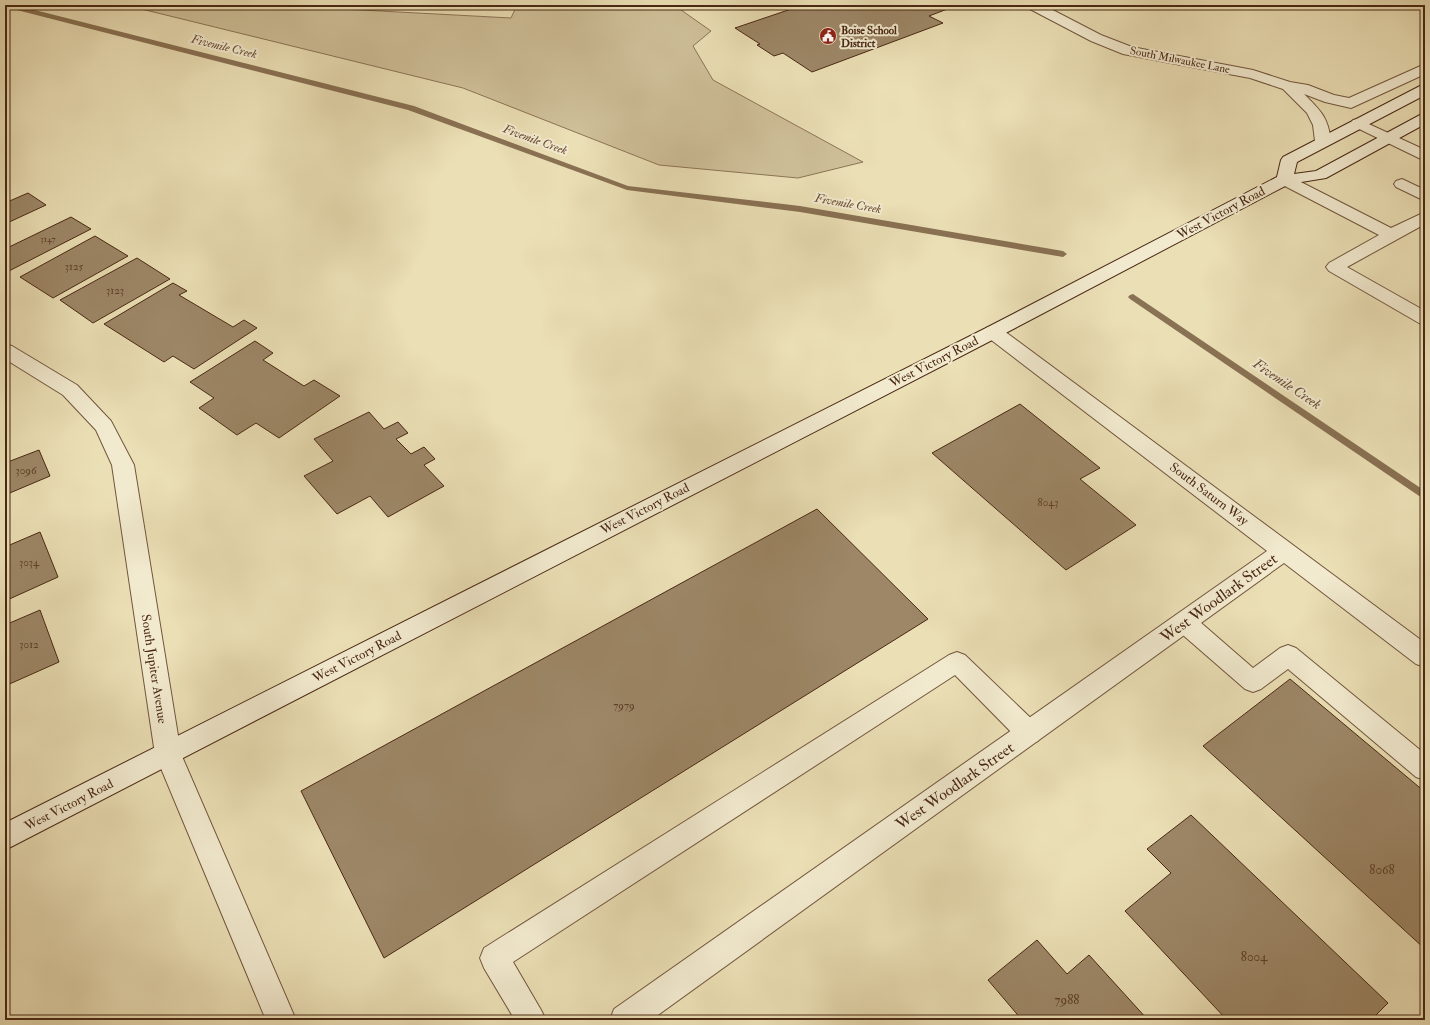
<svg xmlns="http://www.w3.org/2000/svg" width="1430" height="1025" viewBox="0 0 1430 1025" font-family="'IM FELL Double Pica',serif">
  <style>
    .green { fill: #cfc099; stroke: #8c7456 }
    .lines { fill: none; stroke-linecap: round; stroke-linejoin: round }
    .stream { fill: #897153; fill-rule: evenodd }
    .building { fill: #9d8767; stroke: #492813 }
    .lane-casing { stroke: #72563c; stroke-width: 2 }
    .street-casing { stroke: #72563c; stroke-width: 2 }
    .secondary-casing { stroke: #492813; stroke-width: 2 }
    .lane { fill: #f2eacf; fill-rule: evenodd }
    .street { fill: #f2eacf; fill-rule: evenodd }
    .secondary { fill: #f2eacf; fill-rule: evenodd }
    .labels { text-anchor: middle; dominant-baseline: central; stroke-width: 4; stroke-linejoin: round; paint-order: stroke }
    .far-number-label { font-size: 9px; fill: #5e4028 }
    .far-poi-label { font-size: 11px; font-weight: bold; fill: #492813; stroke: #f2eacf; text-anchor: start }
    .far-street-label { font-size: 11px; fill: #492813; stroke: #f2eacf }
    .number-label { font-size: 11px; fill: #5e4028 }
    .far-water-label { font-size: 12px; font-style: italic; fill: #694c33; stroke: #f2eacf }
    .street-label { font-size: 13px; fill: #492813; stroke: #f2eacf }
    .near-number-label { font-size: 13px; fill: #5e4028 }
    .water-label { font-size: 14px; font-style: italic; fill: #694c33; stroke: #f2eacf }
    .near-street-label { font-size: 16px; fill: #492813; stroke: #f2eacf }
  </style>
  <rect width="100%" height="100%" fill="#ebdfb5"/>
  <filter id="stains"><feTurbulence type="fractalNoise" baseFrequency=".005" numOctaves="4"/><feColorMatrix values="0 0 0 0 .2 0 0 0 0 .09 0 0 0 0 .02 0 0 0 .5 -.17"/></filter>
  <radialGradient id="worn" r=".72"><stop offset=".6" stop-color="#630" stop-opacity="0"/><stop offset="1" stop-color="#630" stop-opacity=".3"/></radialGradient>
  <polygon class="green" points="125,5 306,5 305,7 511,18 517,5 674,5 711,31 693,46 713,80 863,162 798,178 659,165 463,88"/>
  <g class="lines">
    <g class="stream">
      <polygon points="5,5 15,5 414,106 628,186 800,206 1063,251 1067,254 1063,257 800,212 627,190 408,110 5,7"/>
      <polygon points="1133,294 1425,491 1425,500 1130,299 1128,297 1130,295"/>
    </g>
  </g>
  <g class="building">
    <polygon points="803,5 958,5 929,16 943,23 812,72 783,53 774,56 757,45 760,44 735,28"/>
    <polygon points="28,193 46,205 5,224 5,203"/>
    <polygon points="71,217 91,229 5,273 5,249"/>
    <polygon points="95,236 128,256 53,298 20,277"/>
    <polygon points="137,258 170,279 93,323 60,300"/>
    <polygon points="173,283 187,291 179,295 233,327 244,320 257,328 194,369 173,356 164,362 104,324"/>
    <polygon points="255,341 273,353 263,360 304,386 314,380 340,396 279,438 256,423 237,435 199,408 214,398 190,382"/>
    <polygon points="1020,404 1100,468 1080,479 1136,525 1066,570 932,453"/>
    <polygon points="369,412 384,429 398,422 408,433 396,439 411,454 424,447 435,459 424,465 444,486 388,517 370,496 337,514 304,476 333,461 314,439"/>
    <polygon points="39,450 50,476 5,495 5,463"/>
    <polygon points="817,509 928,619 384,958 301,791"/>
    <polygon points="40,532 58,577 5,601 5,547"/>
    <polygon points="40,610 59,662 5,686 5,625"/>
    <polygon points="1290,679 1425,792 1425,949 1203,746"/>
    <polygon points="1191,815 1388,1003 1371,1020 1227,1020 1125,911 1171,873 1147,849"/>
    <polygon points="1037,940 1067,974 1089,955 1148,1020 1022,1020 988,980"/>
  </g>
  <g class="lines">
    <g class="lane-casing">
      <g id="lane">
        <polygon points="1358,119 1425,150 1425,161 1353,126 1351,123 1353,120"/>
        <polygon points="1285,175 1291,177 1391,228 1425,212 1425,224 1347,267 1425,311 1425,325 1419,323 1329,271 1326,267 1329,263 1379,235 1279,183 1277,180 1279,177"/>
        <polygon points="1402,179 1425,190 1425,201 1396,187 1394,184 1396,181"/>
        <polygon points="1184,613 1192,615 1253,668 1280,648 1288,645 1296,648 1425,754 1425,780 1416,777 1288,669 1261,689 1253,692 1245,689 1176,629 1173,622 1176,615"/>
        <polygon points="957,652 965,655 1038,725 1041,733 1038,741 1029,744 1020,741 955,675 513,962 541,1010 546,1020 515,1020 484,968 480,958 484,948 949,655"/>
      </g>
    </g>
    <g class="street-casing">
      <g id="street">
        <path d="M1026 5H1043L1101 35 1132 47 1253 70 1290 82 1308 85 1334 95 1349 98 1425 64V74L1351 108 1325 102 1304 94C1321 111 1328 117 1331 141L1329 144 1323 146 1317 144 1315 141 1313 125 1307 113 1283 89 1250 78 1123 54 1091 41 1028 8Z"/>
        <polygon points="993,326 1000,328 1425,643 1425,667 1416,664 1284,563 651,1020 610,1020 614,1009 1267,551 986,336 984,332 986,328"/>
        <polygon points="5,344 12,346 77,385 111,421 134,465 181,754 296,1020 266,1020 155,754 112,465 96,430 63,395 5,359"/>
      </g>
    </g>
    <g class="secondary-casing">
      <polygon id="secondary" points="1425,85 1425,95 1297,162 1294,174 1316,171 1420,115 1425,113 1425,124 1326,178 1289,184 1000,336 5,850 5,823 986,328 1277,177 1281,160 1283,157 1420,86"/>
    </g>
    <use href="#lane" class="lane"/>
    <use href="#street" class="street"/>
    <use href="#secondary" class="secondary"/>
  </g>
  <defs>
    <g id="civic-disc" transform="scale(0.9)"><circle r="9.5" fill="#8f2418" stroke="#f2eacf"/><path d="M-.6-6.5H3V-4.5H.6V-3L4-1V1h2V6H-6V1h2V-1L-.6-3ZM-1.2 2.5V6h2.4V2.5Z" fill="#fff"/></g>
  </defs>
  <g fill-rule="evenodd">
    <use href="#civic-disc" x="828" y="36"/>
  </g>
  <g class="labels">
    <g class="far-number-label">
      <text x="48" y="239">3147</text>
    </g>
    <g class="far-poi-label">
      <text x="841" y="30">Boise School<tspan x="841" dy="13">District</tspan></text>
    </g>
    <g class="far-street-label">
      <text transform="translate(1180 60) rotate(11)">South Milwaukee Lane</text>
    </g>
    <g class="number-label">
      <text x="74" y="266">3125</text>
      <text x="115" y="290">3123</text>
      <text x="26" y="470">3096</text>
      <text x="1048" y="502">8043</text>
      <text x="29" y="562">3034</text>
      <text x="29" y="644">3012</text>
      <text x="624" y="705">7979</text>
    </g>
    <g class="far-water-label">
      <text transform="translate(224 47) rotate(14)">Fivemile Creek</text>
      <text transform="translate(535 140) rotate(20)">Fivemile Creek</text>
      <text transform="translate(848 204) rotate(10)">Fivemile Creek</text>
    </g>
    <g class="street-label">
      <text transform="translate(1221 213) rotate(-28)">West Victory Road</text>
      <text transform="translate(934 362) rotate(-27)">West Victory Road</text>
      <text transform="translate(1209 494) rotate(37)">South Saturn Way</text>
      <text transform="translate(645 509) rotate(-27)">West Victory Road</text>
      <text transform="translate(357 657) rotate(-27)">West Victory Road</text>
      <text transform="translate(154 669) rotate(81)">South Jupiter Avenue</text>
      <text transform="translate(69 805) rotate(-27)">West Victory Road</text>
    </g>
    <g class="near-number-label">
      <text x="1382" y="870">8068</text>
      <text x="1254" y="957">8004</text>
      <text x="1067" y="1000">7988</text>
    </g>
    <g class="water-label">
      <text transform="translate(1287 384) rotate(34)">Fivemile Creek</text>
    </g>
    <g class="near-street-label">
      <text transform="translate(1219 598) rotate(-36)">West Woodlark Street</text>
      <text transform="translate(955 786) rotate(-35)">West Woodlark Street</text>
    </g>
  </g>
  <rect width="1430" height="1025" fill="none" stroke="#ebdfb5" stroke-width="20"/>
  <rect x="6" y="6" width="1418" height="1013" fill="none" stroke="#492813" stroke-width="2"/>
  <rect x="10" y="10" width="1410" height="1005" fill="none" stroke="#492813"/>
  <rect width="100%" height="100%" filter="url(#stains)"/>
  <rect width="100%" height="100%" fill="url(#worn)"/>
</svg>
